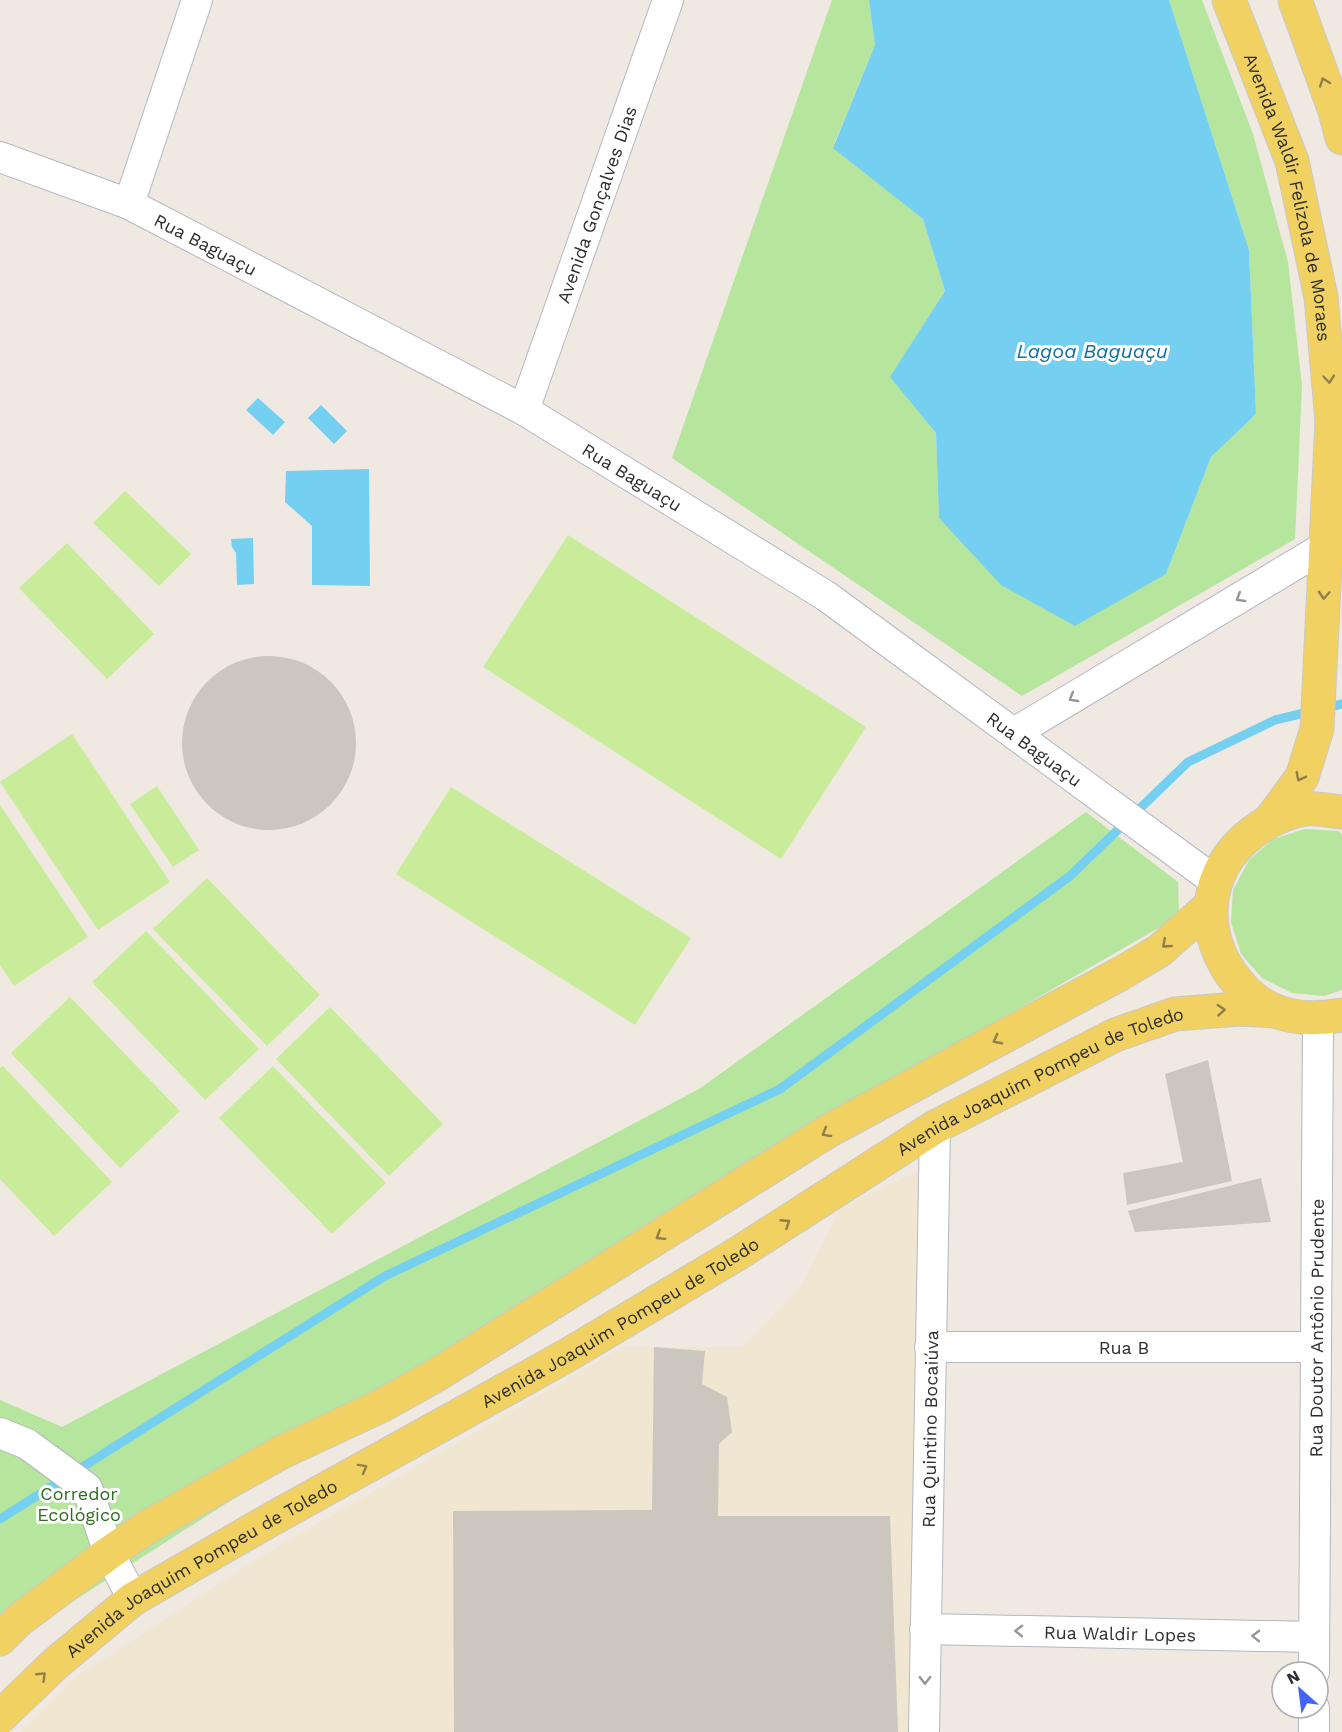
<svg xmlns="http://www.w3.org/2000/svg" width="1342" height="1732" viewBox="0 0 1342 1732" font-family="'Work Sans',sans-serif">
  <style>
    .education { fill: #f0e6d1 }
    .green { fill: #b6e59e }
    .pitch { fill: #c9ec9a }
    .water { fill: #75cff0 }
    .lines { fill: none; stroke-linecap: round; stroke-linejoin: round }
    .stream { stroke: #75cff0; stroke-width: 9 }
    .building { fill: #cbc7bf }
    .minor-casing { stroke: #b4b7c1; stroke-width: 32 }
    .major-casing { stroke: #c9c9c9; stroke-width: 35 }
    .minor { stroke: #fff; stroke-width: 30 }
    .major { stroke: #f2d163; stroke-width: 33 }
    .oneway { stroke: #908048 }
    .oneway2 { stroke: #969696 }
    .labels { text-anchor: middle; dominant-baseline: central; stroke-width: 6; stroke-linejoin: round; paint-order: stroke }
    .street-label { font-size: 18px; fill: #2e2e2e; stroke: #fff }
    .park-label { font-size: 18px; fill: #2c6e1b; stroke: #fff }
    .water-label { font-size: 20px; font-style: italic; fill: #0d6fa3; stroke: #fff }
  </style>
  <rect width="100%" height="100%" fill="#efe9e1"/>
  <polygon class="education" points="921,1170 908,1732 21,1732 73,1679 262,1556 622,1347 743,1347 801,1286 841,1207"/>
  <g class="green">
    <polygon points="832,0 869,0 875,45 833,147 923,219 945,291 891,377 936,433 939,518 1166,574 1211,457 1256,414 1249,250 1169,0 1202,0 1253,134 1288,262 1302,385 1295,539 1022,696 672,458"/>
    <polygon points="1086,812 1178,882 1179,916 823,1122 0,1648 0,1400 62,1427 699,1089"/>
    <polygon points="1305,829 1338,831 1342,834 1342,990 1324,996 1292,993 1262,978 1241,954 1231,922 1233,890 1249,860 1273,839"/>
  </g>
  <g class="pitch">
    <polygon points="125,491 191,554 159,586 93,523"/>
    <polygon points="568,535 866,727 781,859 483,667"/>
    <polygon points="67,543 154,634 107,679 19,588"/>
    <polygon points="72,734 170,882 98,930 0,782"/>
    <polygon points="157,786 199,850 173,867 130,804"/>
    <polygon points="451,787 691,938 635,1025 396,874"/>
    <polygon points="0,805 88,937 14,986 0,965"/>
    <polygon points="207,878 320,995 267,1046 153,929"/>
    <polygon points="146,931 259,1049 205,1100 92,982"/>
    <polygon points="70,997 180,1111 120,1168 11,1053"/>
    <polygon points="330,1007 443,1124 389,1176 276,1059"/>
    <polygon points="3,1066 112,1182 54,1236 0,1179 0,1068"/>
    <polygon points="273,1066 386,1183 332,1234 219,1118"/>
  </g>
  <g class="water">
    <polygon points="869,0 1169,0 1249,250 1256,414 1211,457 1166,574 1075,626 1001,585 939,518 936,433 890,377 945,291 923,219 833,148 875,45"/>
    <polygon points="258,398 285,422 273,435 246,410"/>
    <polygon points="321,405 347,431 334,444 308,418"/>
    <polygon points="369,469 370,586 312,585 312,526 285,502 286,471"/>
    <polygon points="253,538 254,584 237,585 236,553 232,547 231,539"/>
  </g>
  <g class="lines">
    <polyline class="stream" points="0,1519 385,1276 780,1089 1070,876 1188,762 1275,720 1342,704"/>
  </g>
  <g class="building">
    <circle cx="269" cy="743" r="87"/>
    <polygon points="1208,1060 1232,1181 1127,1205 1123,1173 1183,1162 1165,1074"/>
    <polygon points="1261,1178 1271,1222 1135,1232 1128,1211"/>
    <polygon points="654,1347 705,1351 702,1384 727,1397 732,1432 719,1444 718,1516 890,1516 898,1732 454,1732 453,1511 652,1510"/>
  </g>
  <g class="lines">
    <g class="minor-casing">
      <g id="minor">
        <path id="s1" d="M0 157 129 204 524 410 826 596 1215 881"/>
        <polyline points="129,204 197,0"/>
        <path id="s2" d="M524 410 668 0"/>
        <polyline points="1014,733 1326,546"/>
        <path id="s3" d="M930 1347H1316"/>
        <polyline points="0,1433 27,1444 87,1488 109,1553 133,1599"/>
        <path id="s4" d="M925 1629 1314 1637"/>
        <path id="s5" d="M1314 1672 1318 1019"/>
        <path id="s6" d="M924 1732 935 1127"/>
        <polyline points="1314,1732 1314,1708"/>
      </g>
    </g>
    <g class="major-casing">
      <g id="major">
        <path id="s7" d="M1229 0 1292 161 1321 297 1332 421 1317 729 1302 777 1271 819"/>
        <polyline points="1295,0 1335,111 1342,138"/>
        <path d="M1342 812C1331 811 1317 808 1306 809 1285 812 1269 820 1252 833 1202 871 1198 937 1239 984 1248 995 1262 1006 1275 1011 1296 1019 1320 1019 1342 1015"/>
        <polyline points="0,1639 19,1620 109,1553 147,1527 282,1452 381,1406 438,1374 830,1130 1120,974 1159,951 1211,905"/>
        <path id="s8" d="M0 1717 55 1664 133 1599 270 1520 566 1356 737 1254 935 1127 1115 1035 1175 1014 1238 1009 1275 1011"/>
      </g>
    </g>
    <use href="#minor" class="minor"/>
    <use href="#major" class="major"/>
  </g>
  <defs><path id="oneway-chevron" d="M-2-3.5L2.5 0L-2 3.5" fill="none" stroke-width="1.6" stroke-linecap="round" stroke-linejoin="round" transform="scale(1.5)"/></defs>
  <g class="oneway">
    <use href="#oneway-chevron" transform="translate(1324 82) rotate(-110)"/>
    <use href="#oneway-chevron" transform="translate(1329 379) rotate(85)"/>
    <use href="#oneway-chevron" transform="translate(1324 595) rotate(93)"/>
    <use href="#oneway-chevron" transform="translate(1300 777) rotate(117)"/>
    <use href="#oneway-chevron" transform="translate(1166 944) rotate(139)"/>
    <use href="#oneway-chevron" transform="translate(1221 1010) rotate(-4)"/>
    <use href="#oneway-chevron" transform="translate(997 1040) rotate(152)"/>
    <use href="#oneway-chevron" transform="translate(826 1133) rotate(149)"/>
    <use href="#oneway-chevron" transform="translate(786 1223) rotate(-33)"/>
    <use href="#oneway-chevron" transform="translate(660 1236) rotate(148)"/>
    <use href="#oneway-chevron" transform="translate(363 1468) rotate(-29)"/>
    <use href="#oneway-chevron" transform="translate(42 1676) rotate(-44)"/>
  </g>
  <g class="oneway2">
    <use href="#oneway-chevron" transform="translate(1240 598) rotate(149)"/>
    <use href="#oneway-chevron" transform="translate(1073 698) rotate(149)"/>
    <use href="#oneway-chevron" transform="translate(1019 1631) rotate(-179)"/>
    <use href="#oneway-chevron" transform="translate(1256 1636) rotate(-179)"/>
    <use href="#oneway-chevron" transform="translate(925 1680) rotate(90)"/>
  </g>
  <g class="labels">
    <g class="street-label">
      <text stroke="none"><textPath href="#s7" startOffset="207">Avenida Waldir Felizola de Moraes</textPath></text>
      <text stroke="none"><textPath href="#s2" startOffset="218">Avenida Gonçalves Dias</textPath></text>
      <text stroke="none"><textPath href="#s1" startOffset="224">Rua Baguaçu</textPath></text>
      <text stroke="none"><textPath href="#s1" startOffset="710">Rua Baguaçu</textPath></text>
      <text stroke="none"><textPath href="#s1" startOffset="1196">Rua Baguaçu</textPath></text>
      <text stroke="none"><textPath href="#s8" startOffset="1224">Avenida Joaquim Pompeu de Toledo</textPath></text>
      <text stroke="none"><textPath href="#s8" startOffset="738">Avenida Joaquim Pompeu de Toledo</textPath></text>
      <text stroke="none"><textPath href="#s5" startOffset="344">Rua Doutor Antônio Prudente</textPath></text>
      <text stroke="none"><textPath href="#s3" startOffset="194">Rua B</textPath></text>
      <text stroke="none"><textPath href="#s6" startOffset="303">Rua Quintino Bocaiúva</textPath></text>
      <text stroke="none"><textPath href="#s8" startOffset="252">Avenida Joaquim Pompeu de Toledo</textPath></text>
      <text stroke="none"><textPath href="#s4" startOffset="195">Rua Waldir Lopes</textPath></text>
    </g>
    <g class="park-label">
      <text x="79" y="1493">Corredor<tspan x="79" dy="21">Ecológico</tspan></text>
    </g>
    <g class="water-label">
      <text x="1092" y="351">Lagoa Baguaçu</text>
    </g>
  </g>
  <g transform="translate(1300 1690) rotate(332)"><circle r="28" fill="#ffffff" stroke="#ababab" stroke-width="1.5"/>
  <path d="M0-4.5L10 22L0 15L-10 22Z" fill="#4264fb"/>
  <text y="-9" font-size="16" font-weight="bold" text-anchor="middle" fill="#2e2e2e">N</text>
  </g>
</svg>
